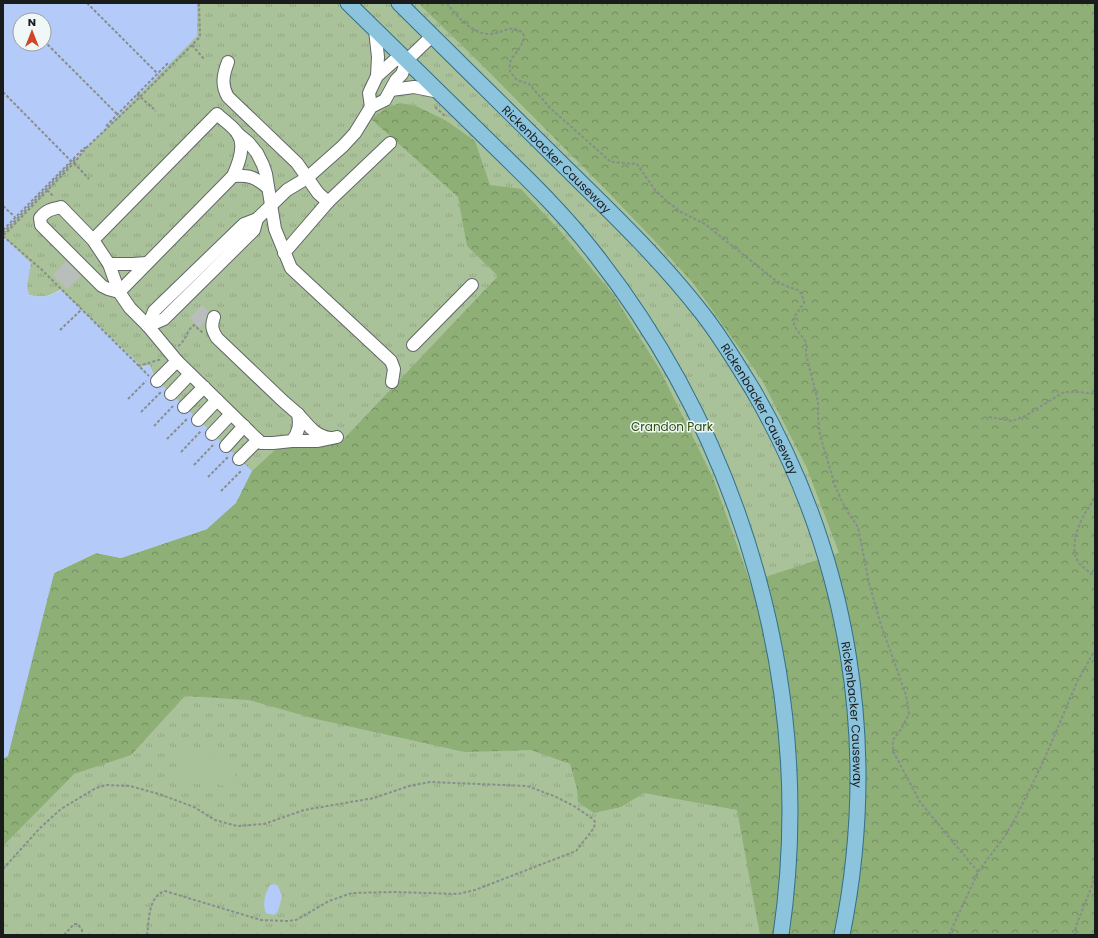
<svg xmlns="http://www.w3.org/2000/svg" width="1098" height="938" viewBox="0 0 1098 938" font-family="Poppins,sans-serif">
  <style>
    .grass { fill: url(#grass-tufts) }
    .forest { fill: url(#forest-crowns) }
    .garden { fill: #aac299 }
    .water { fill: #b4caf8; fill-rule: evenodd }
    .building { fill: #b9bebc }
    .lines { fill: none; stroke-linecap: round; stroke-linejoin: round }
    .minor-casing { stroke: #616767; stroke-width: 14 }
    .major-casing { stroke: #336f8b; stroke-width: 17 }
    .path { stroke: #888d8d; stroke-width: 2; stroke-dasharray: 3 2; stroke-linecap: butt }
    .minor { stroke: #fff; stroke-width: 12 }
    .major { stroke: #8cc4dd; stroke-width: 15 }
    .labels { text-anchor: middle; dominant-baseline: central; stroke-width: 3; stroke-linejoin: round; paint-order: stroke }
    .street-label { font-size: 12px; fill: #1a1c1c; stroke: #f0f7f7 }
    .park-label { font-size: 12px; fill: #2c4b0f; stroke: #f0f7f7 }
  </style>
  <defs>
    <pattern id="grass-tufts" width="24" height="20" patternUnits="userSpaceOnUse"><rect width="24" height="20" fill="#aac299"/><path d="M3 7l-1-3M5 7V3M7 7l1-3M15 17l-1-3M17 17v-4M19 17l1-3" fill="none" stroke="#92a683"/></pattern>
    <pattern id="forest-crowns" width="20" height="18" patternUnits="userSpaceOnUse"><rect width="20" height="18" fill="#8eaf76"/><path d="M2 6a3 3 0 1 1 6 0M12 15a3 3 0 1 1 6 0" fill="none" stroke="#738e60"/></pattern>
  </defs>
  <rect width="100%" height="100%" fill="#e3eaea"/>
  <path class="grass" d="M196 3H1095V935H3V759L96 553 121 558 207 529 157 381 149 365 141 367 60 290C48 297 43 298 29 295L3 236V232Z"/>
  <polygon class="forest" points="418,3 1095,3 1095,935 760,935 737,810 644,793 621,807 594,813 578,802 577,789 570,764 531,750 465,752 316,719 249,700 185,696 131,755 74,774 3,846 3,759 54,573 96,553 121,558 207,529 252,471 277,448 340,443 498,276 467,246 458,197 371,119 386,108 400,103 416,106 445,120 475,141 490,185 521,189 560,231 613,294 660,370 713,478 750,582 839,553 807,468 762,380 693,283 654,240 608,192 480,63"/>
  <path class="garden" d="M189 746C195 747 198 750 204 752 219 757 227 751 233 770 235 775 237 779 235 785 227 790 222 785 214 783 206 782 197 786 190 783 173 777 174 753 189 746Z"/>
  <g class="water">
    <path d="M3 3H197V36L3 233ZM20 20H44V44H20Z"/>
    <path d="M3 236 31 263 27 286 29 295C43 298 49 297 61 290L142 367 150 365 152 372 158 381 252 471 236 503 207 529 121 558 96 553 54 573 8 756 3 759Z"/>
    <path d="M274 884 278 886 282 896 279 908 277 913 273 915 266 913C262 904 265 893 270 885Z"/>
  </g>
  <g class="building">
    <polygon points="66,261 81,276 67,289 53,275"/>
    <polygon points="202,305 209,312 205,321 199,328 190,318"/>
  </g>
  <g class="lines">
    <g class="minor-casing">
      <g id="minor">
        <polyline points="375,30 378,57 377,76"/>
        <path d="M228 62C223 75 221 85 228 97L297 163 318 193 328 202"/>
        <polyline points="391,90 414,87 439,92"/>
        <polyline points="371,107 369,93 377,76 395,60 407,60"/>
        <polyline points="238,134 249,143 257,153 263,165 266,174 275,229 291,268 391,361 394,369 392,382"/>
        <path d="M233 176C249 175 255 177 267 187"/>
        <path d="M93 240 217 114C223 120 233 126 238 134 246 146 238 165 233 176L119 292 108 289 102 286 41 225 40 218C46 210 52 209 61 207L93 240 109 264 119 292 130 308 148 326 177 361 261 443H273L292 441H318L337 437"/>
        <polyline points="284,253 328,202 390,143"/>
        <polyline points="109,264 133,264 147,263"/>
        <path d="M214 317C211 326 212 330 217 338L283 401 298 414C300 425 299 432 292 441"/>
        <polyline points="148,326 154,311 244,224 257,219 287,190 307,178 343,146 355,133 371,107 385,100 396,80 402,74 407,60 432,36"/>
        <polyline points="148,326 164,319 254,230 257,219"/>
        <polyline points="413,345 472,285"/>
        <polyline points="157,381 177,361"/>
        <polyline points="171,394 190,374"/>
        <polyline points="184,407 204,387"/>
        <path d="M298 414C308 425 315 436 330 438"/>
        <polyline points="198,420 217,400"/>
        <polyline points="212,434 231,414"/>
        <polyline points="226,446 244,426"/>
        <polyline points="239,459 258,440"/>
      </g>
    </g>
    <g class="major-casing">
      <g id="major">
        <path d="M348 3C397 51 446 99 495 147 530 181 565 215 595 254 745 445 816 694 781 935"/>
        <path id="s1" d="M399 3C454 57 508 111 563 165 611 212 660 259 702 313 721 337 737 364 753 390 850 557 880 747 842 935"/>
      </g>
    </g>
    <g class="path">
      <polyline points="87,3 158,74"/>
      <path d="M447 3C456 16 473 35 491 34 501 34 510 24 520 31 522 32 523 33 524 36 524 45 515 53 511 60 509 64 510 69 510 72L517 80 529 84 550 108 611 162 637 164 655 190 668 202 681 212 705 224 775 280C778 282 781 284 784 285 796 291 801 286 804 303L794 317V326L806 342V354L818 402V418L820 435 835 486 845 508 858 527 869 583 881 625 906 695 909 714 901 729 893 740V751L920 802 978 872"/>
      <polyline points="44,20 45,19"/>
      <polyline points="44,41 117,114"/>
      <polyline points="22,45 22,44"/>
      <polyline points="192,45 204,59"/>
      <polyline points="3,92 71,161"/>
      <polyline points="137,94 156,111"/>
      <polyline points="435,107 445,116"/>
      <polyline points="106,126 169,62"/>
      <polyline points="74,163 89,179"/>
      <polyline points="47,190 54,197"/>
      <polyline points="3,206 15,217"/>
      <polyline points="3,230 84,148 86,148"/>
      <polyline points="3,233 76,158"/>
      <polyline points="3,234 5,234 74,163 86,148 140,97 200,37 199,3"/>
      <polyline points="3,236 42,270 149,376"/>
      <polyline points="60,330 81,310"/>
      <path d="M178 346C187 340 185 332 194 325L203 333"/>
      <polyline points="138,366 162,359"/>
      <polyline points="128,399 146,381"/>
      <polyline points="141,412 161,392"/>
      <polyline points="989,417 1012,421 1025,416 1064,392 1080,392 1095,394"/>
      <polyline points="154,426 173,406"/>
      <polyline points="167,439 187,419"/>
      <polyline points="181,452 201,431"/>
      <polyline points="194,465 213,445"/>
      <polyline points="208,477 228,457"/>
      <polyline points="221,491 242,470"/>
      <path d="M1095 499C1083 513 1066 545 1079 563 1083 568 1090 572 1095 577"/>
      <path d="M3 869 40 828 61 809 96 788 107 785 130 786 159 794 194 807 215 820 237 826 264 824 304 810 374 798 409 786 430 782 527 786 554 796 574 806 593 819 595 822 594 828 576 851 475 890 458 894 394 892 352 893 329 901 296 920 288 921 261 920 165 891C148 896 149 921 147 935"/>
      <polyline points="64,935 74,924 78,924 82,930 82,935"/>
      <polyline points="949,935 978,872 1005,836 1016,817 1044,760 1077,682 1095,650"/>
      <polyline points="1075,935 1076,926 1095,878"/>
    </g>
    <use href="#minor" class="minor"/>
    <use href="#major" class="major"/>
  </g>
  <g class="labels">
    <g class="street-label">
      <text stroke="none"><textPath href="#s1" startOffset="222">Rickenbacker Causeway</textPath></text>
      <text stroke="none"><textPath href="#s1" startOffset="546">Rickenbacker Causeway</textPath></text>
      <text stroke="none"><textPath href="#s1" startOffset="869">Rickenbacker Causeway</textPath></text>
    </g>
    <g class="park-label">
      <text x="672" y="426">Crandon Park</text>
    </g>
  </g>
  <rect width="1098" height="938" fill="none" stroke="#1a1c1c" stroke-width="8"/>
  <g transform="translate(32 32)"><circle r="19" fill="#f0f7f7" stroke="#9a9f9f"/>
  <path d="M0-3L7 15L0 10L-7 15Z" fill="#d04528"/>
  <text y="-6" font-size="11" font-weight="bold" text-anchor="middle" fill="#1a1c1c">N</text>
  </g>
</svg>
